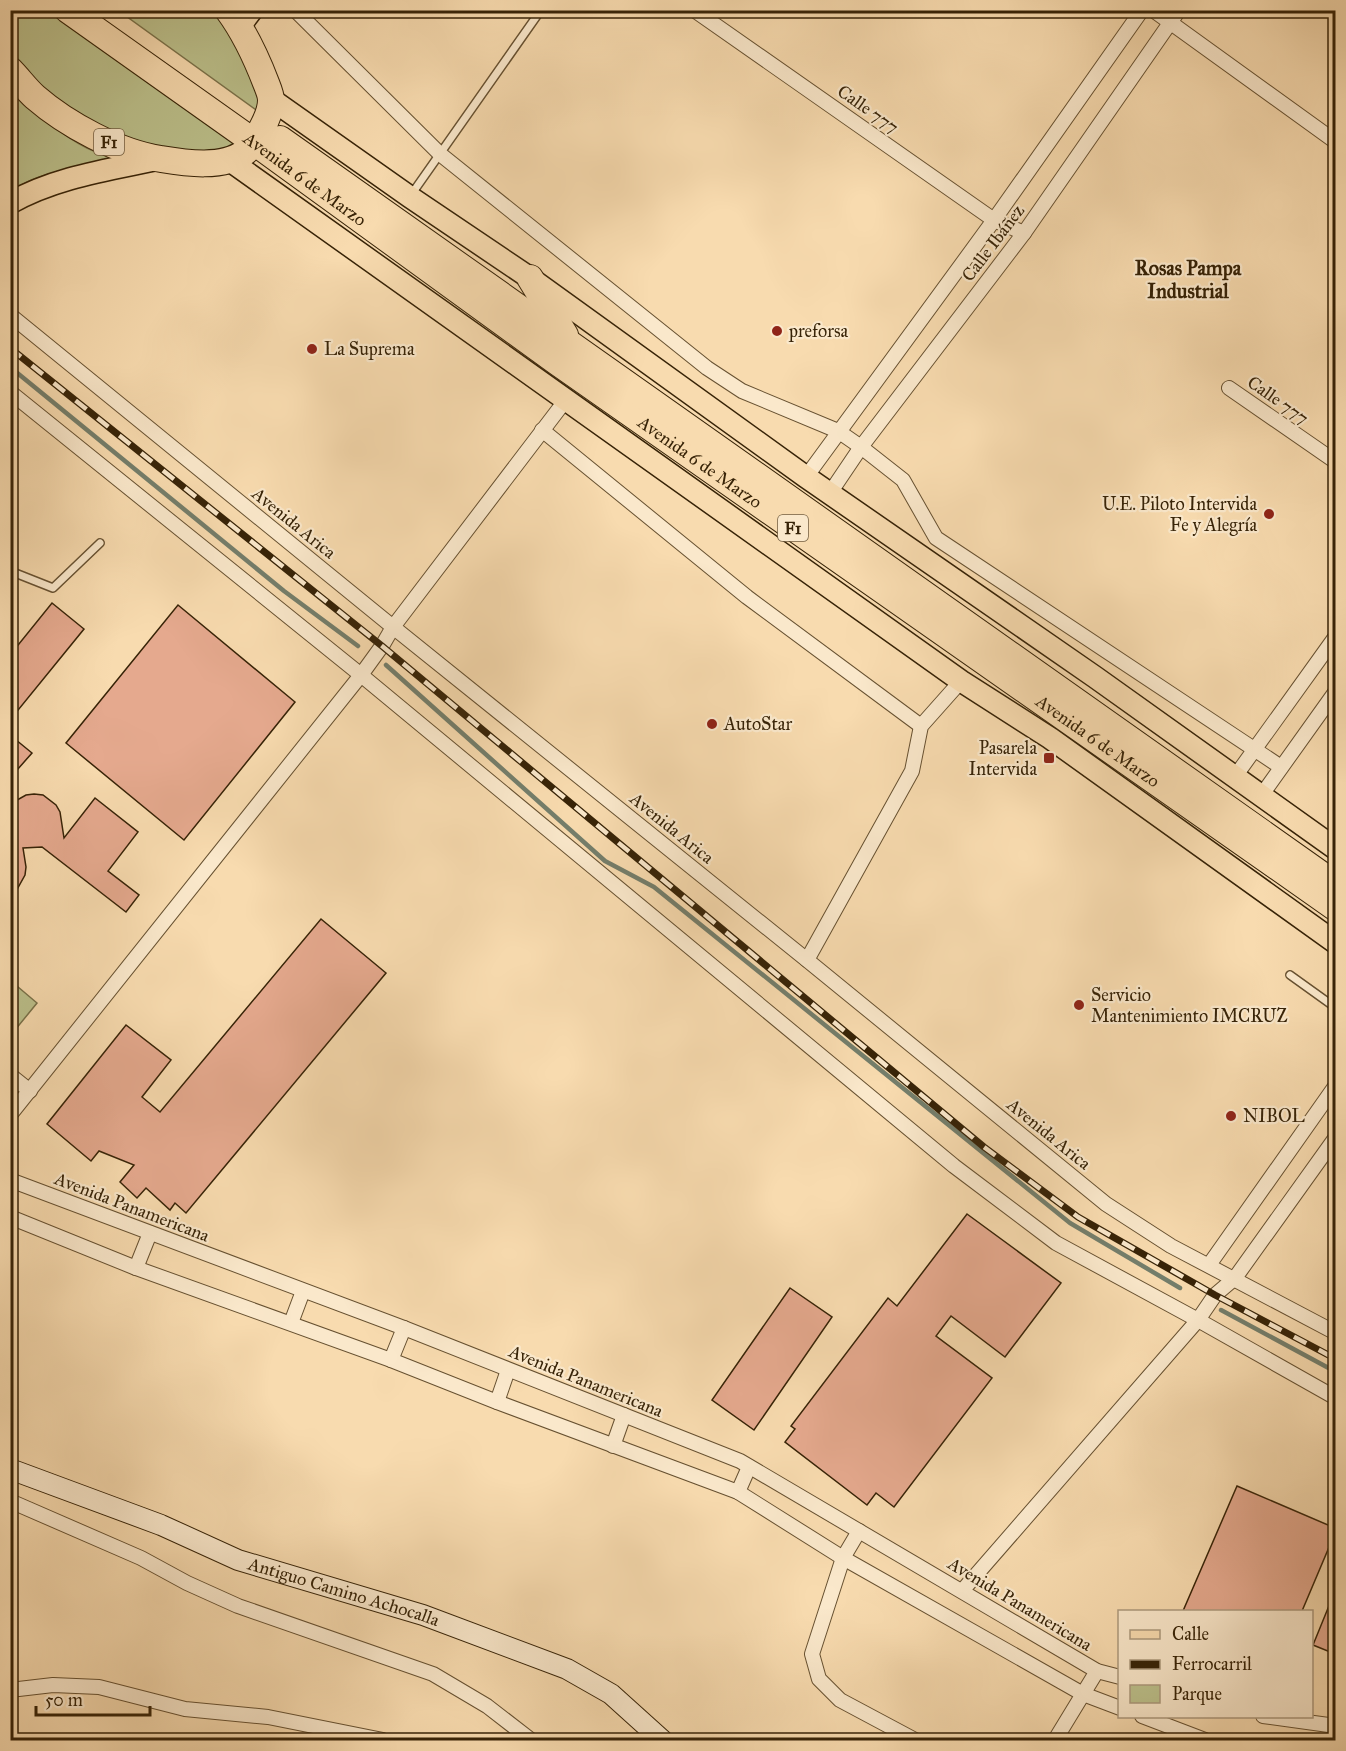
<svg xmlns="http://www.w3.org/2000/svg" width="1346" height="1751" viewBox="0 0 1346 1751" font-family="'IM FELL Great Primer',serif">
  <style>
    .green { fill: #bcc18c; stroke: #7a724a; stroke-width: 1.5 }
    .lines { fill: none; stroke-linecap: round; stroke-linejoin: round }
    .stream { stroke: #747e6b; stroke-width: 4.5 }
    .building { fill: #e5a98e; stroke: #372307; stroke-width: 1.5 }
    .lane-casing { stroke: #675131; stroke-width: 10 }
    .street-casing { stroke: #675131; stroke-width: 16 }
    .secondary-casing { stroke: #372307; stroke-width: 22 }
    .primary-casing { stroke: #372307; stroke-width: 24 }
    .highway-casing { stroke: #372307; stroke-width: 28 }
    .lane { stroke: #fae8cb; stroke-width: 7 }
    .street { stroke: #fae8cb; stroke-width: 14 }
    .secondary { stroke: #fae8cb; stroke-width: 20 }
    .primary { stroke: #f8dbaf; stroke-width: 21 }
    .highway { stroke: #f8dbaf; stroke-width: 26 }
    .rail-casing { stroke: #372307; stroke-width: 7 }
    .rail { stroke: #fae8cb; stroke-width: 4.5; stroke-dasharray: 14; stroke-linecap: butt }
    .poi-dot { fill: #8f2418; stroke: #fae8cb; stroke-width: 2 }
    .labels { text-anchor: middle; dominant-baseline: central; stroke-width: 4.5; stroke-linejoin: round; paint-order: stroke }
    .shield { fill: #fae8cb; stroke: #725e42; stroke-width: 1.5 }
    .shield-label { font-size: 16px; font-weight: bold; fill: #372307 }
    .street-label { font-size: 18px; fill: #372307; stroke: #fae8cb }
    .poi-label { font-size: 18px; fill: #372307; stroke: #fae8cb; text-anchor: start }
    .neighbourhood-label { font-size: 20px; font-weight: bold; fill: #372307; stroke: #fae8cb }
  </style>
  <rect width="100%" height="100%" fill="#f8dbaf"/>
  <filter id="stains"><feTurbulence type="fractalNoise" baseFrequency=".00333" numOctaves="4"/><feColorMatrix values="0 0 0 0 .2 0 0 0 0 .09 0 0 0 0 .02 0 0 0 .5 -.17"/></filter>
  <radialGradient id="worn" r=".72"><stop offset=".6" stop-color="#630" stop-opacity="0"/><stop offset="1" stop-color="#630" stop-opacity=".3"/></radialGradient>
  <g class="green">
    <polygon points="11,11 47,11 236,142 220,151 195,152 146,144 100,129 55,100 20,66 11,51"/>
    <path d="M119 11H216C235 40 262 75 259 112Z"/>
    <path d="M10 87C34 110 57 133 87 148 97 153 108 156 118 159 80 168 43 170 11 191Z"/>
    <polygon points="11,981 37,1003 11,1035"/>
  </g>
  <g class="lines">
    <g class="stream">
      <polyline points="10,367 284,591 358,646"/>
      <polyline points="386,665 605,861 654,887 1070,1223 1180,1288"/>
      <polyline points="1221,1310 1336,1372"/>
    </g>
  </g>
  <g class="building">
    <polygon points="52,603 84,629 10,720 10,655"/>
    <polygon points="178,605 295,702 184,840 66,743"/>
    <polygon points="10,735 32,753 10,778"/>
    <polygon points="34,794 43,795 56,805 60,812 64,838 95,798 138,832 108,871 139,895 126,912 42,847 23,848 26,867 25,875 10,902 10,804 26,795"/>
    <polygon points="321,919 386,973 186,1213 175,1203 170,1210 146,1188 137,1198 120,1182 134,1165 99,1151 91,1161 47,1124 126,1025 171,1060 142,1097 160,1112"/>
    <polygon points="967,1214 1061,1283 1005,1357 951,1316 936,1336 992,1378 894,1507 876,1493 867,1505 785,1442 795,1429 791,1426 888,1298 897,1306"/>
    <polygon points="790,1288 832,1317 754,1430 712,1400"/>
    <polygon points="1237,1486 1335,1528 1335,1533 1302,1611 1183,1611"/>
    <polygon points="1335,1591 1335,1654 1313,1645"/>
  </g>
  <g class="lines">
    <g class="lane-casing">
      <g id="lane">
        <polyline points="411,195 541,10"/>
        <polyline points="10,571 53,588 100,543"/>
        <polyline points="1290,975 1336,1008"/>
      </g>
    </g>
    <g class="street-casing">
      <g id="street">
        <polyline points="295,10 440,154 707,368 742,391 838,431 861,447 903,480 936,538 1281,767"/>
        <polyline points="694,10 994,220 1024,233"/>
        <polyline points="1153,10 1336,142"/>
        <polyline points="10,315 393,627 807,960 1106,1204 1171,1246 1336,1333"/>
        <polyline points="1229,388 1336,462"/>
        <polyline points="10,392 361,675 954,1166 1056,1243 1198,1320 1336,1398"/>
        <polyline points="542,430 747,597 921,726"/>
        <polyline points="806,477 994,220 1142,10"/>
        <polyline points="830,493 861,447 1024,233 1179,10"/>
        <polyline points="1234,778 1336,636"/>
        <polyline points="1261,796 1336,691"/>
        <polyline points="807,960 912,771 921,726 961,681"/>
        <polyline points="10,1075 30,1091"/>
        <polyline points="10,1115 361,675 382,646 393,627 565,401"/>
        <polyline points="10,1180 404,1328 740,1461 1097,1671 1120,1677"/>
        <polyline points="10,1217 136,1268 391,1360 497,1402 738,1492 843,1558 1083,1694 1120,1708"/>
        <polyline points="1209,1265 1336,1085"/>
        <polyline points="136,1268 150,1233"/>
        <polyline points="291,1323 303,1291"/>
        <polyline points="391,1360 404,1328"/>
        <polyline points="497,1402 508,1370"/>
        <polyline points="613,1446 624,1415"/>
        <polyline points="738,1492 749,1467"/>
        <polyline points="10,1501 141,1558 187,1583 238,1606 433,1674 487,1706 531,1740"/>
        <polyline points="859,1531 843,1558 812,1654 819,1679 840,1700 915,1740"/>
        <polyline points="962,1591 1198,1320 1215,1295 1235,1278 1336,1137"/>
        <polyline points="10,1690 53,1685 99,1687 185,1709 268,1717 383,1740"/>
        <polyline points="1142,1716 1205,1740"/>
        <polyline points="1263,1716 1336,1726"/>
        <polyline points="1055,1740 1097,1671"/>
      </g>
    </g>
    <g class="secondary-casing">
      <g id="secondary">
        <path id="s1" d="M10 1469 161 1525 238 1560 423 1615 567 1669 611 1694 662 1740"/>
      </g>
    </g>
    <g class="primary-casing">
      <g id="primary">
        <polyline points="240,26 252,10"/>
        <polyline points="271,99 410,197 530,278 806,477 1095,677 1336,849"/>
        <polyline points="229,160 961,681 1050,738 1336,943"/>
        <path d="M10 203C56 177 108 170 159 159"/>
      </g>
    </g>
    <g class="highway-casing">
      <g id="highway">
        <path id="s2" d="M68 10 254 142 557 362 1336 908"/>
        <path d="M10 70C19 79 26 89 35 97 66 124 119 153 161 159 185 163 224 169 245 152 252 146 257 138 261 130 266 121 271 111 271 100 271 95 268 88 266 83 256 57 245 33 228 10"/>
        <polyline points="280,139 1336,885"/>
        <polyline points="530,278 565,335"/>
      </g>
    </g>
    <use href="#lane" class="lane"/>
    <use href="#street" class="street"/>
    <use href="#secondary" class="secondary"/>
    <use href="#primary" class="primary"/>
    <use href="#highway" class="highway"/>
    <g class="rail-casing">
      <polyline id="rail" points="10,348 382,646 984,1147 1078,1217 1215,1295 1336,1359"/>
    </g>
    <use href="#rail" class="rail"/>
  </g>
  <g class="poi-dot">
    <circle cx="777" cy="331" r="6"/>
    <circle cx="312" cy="349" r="6"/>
    <circle cx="1269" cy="514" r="6"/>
    <circle cx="712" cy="724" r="6"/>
    <rect x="1043" y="752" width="12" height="12" rx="3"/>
    <circle cx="1079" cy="1005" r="6"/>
    <circle cx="1231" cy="1116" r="6"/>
  </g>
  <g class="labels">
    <g class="shield">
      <rect x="94" y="129" width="30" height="26" rx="4.5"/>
      <rect x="778" y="515" width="30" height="26" rx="4.5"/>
    </g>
    <g class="shield-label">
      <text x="109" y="142">F1</text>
      <text x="793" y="528">F1</text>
    </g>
    <g class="street-label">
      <text transform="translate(868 109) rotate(35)">Calle 777</text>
      <text stroke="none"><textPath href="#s2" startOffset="291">Avenida 6 de Marzo</textPath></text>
      <text transform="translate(993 243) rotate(-53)">Calle Ibáñez</text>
      <text transform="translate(1278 400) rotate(35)">Calle 777</text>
      <text stroke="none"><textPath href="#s2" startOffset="777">Avenida 6 de Marzo</textPath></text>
      <text transform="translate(294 523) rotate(39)">Avenida Arica</text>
      <text stroke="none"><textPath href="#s2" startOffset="1263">Avenida 6 de Marzo</textPath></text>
      <text transform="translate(672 828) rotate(39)">Avenida Arica</text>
      <text transform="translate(1049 1134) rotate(39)">Avenida Arica</text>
      <text transform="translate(132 1207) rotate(21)">Avenida Panamericana</text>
      <text transform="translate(586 1381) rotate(22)">Avenida Panamericana</text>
      <text stroke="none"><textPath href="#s1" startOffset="356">Antiguo Camino Achocalla</textPath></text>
      <text transform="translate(1020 1604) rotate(31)">Avenida Panamericana</text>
    </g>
    <g class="poi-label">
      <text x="789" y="331">preforsa</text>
      <text x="324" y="349">La Suprema</text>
      <text x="1257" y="504" text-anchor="end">U.E. Piloto Intervida<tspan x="1257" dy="21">Fe y Alegría</tspan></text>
      <text x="724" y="724">AutoStar</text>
      <text x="1037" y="748" text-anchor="end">Pasarela<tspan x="1037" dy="21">Intervida</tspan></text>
      <text x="1091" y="995">Servicio<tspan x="1091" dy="21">Mantenimiento IMCRUZ</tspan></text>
      <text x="1243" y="1116">NIBOL</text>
    </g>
    <g class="neighbourhood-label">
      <text x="1188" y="268">Rosas Pampa<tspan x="1188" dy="23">Industrial</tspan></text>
    </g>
  </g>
  <rect width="1346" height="1751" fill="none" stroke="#f8dbaf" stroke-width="36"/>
  <rect x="12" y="12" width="1322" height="1727" fill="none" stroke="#372307" stroke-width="3"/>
  <rect x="18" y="18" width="1310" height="1715" fill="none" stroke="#372307" stroke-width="1.5"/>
  <rect x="1118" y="1610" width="195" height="108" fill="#fae8cb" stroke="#ac997d" stroke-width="1.5"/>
  <rect x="1130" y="1630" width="30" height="9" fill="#f8dbaf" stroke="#ac997d" stroke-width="1.5"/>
  <text x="1172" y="1640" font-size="18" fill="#372307">Calle</text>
  <rect x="1130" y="1660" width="30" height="9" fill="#372307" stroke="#ac997d" stroke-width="1.5"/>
  <text x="1172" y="1670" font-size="18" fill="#372307">Ferrocarril</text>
  <rect x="1130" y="1685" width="30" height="18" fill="#bcc18c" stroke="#ac997d" stroke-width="1.5"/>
  <text x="1172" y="1700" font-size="18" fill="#372307">Parque</text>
  <path d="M36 1706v9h114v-9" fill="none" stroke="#372307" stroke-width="3"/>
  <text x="45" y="1706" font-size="18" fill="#372307" stroke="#fae8cb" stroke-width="4.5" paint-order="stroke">50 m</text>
  <rect width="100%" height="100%" filter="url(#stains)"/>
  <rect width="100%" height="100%" fill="url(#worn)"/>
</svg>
